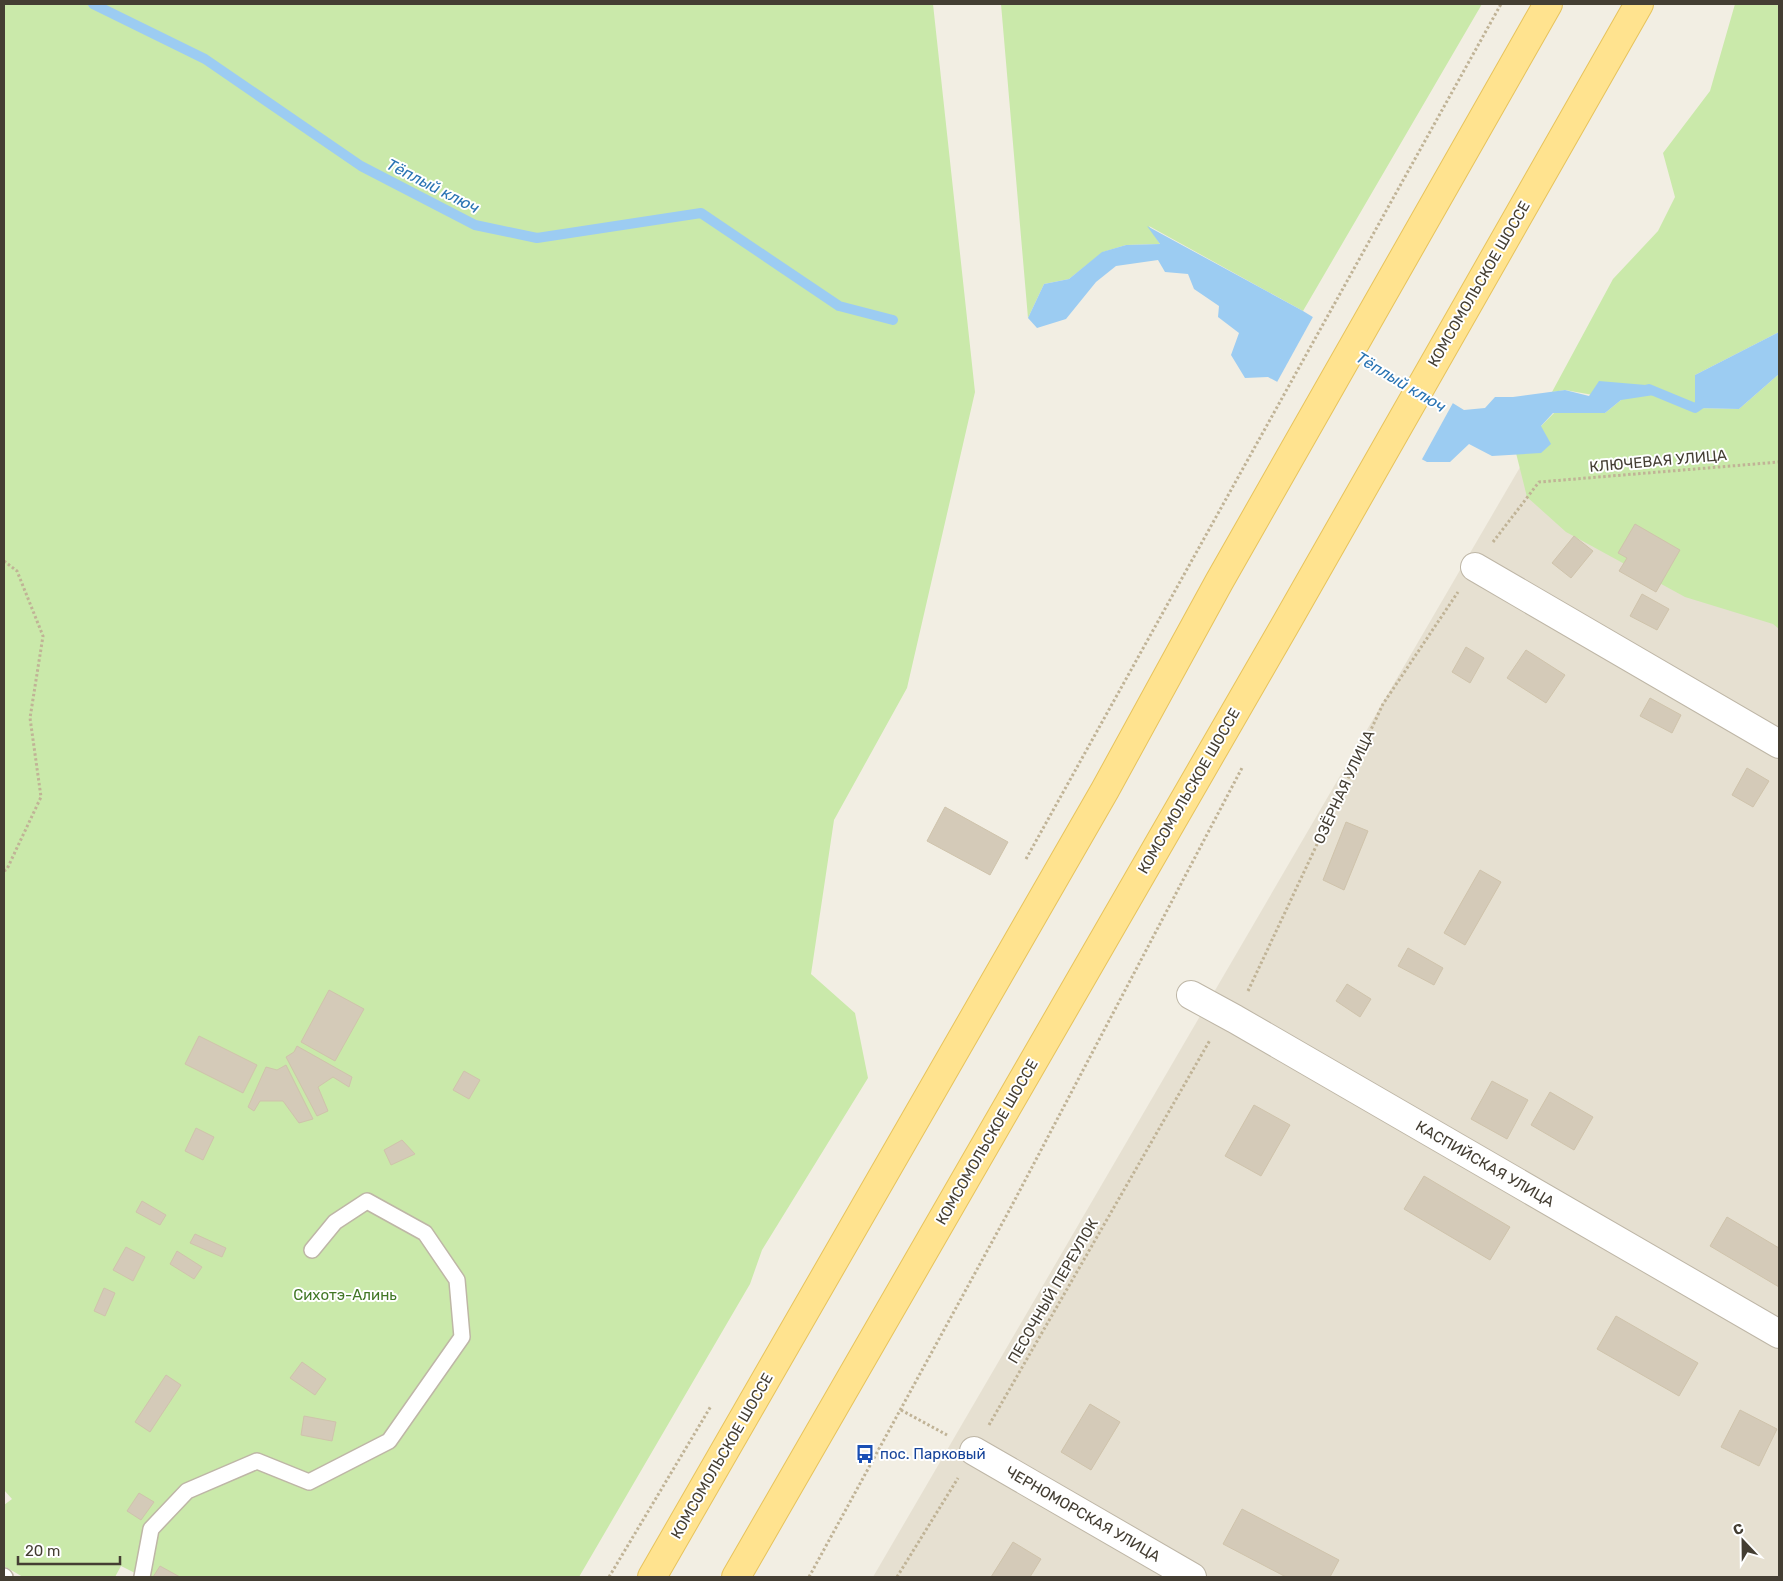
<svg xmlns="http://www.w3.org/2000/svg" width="1783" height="1581" viewBox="0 0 1783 1581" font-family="Rubik,sans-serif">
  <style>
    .residential { fill: #e6e0d1 }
    .green { fill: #cae9aa }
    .water { fill: #9cccf2 }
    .pier { fill: #f2eee3 }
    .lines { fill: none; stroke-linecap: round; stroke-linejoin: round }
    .stream { stroke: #9cccf2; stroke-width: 10 }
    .building { fill: #d4cab8; stroke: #cfc3ab }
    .lane-casing { stroke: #beb6a6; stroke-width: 18 }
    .street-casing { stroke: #beb6a6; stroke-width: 30 }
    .primary-casing { stroke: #e7c35c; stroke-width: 30 }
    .path { stroke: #c0b396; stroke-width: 3; stroke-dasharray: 2.5 2.5; stroke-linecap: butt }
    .lane { stroke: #fff; stroke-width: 15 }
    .street { stroke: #fff; stroke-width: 28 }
    .primary { stroke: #ffe38f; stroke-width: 28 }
    .labels { text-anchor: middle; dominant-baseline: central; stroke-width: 4; stroke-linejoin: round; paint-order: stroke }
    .street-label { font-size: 15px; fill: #443e33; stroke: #fff }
    .park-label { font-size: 15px; fill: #417725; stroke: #fff }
    .transit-label { font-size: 15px; fill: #164399; stroke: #fff; text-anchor: start }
    .water-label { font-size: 16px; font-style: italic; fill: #2a74b3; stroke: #fff }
  </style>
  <rect width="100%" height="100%" fill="#f2eee3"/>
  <polygon class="residential" points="1779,420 1779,1577 873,1577 1526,457"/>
  <g class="green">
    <polygon points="4,4 933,4 975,392 907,688 834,820 811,974 855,1013 868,1078 762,1250 750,1284 579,1577 143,1577 121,1566 115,1577 23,1577 4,1566 4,1505 12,1499 4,1490"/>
    <polygon points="1001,4 1482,4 1303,311 1149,226 1160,244 1126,245 1103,252 1069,279 1044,284 1028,318"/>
    <polygon points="1735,4 1779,4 1779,332 1695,375 1696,408 1739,409 1779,374 1779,629 1773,624 1685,597 1566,532 1527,497 1516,453 1541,453 1541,426 1554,413 1605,413 1621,400 1565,390 1552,392 1613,279 1658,231 1675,197 1663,153 1710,91"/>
  </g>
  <g class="water">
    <polygon points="1147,226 1303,311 1464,410 1485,408 1495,397 1513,397 1565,390 1589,396 1599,381 1646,385 1654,395 1621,400 1605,413 1553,413 1541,426 1551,444 1541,453 1492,456 1469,444 1450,462 1427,462 1268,377 1245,378 1231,355 1239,333 1218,317 1219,306 1194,289 1188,274 1165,272 1158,260 1116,266 1096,282 1066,319 1037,328 1028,318 1044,284 1069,279 1102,252 1126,245 1160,244"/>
    <polygon points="1779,332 1779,374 1739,409 1695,408 1695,375"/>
  </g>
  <polygon class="pier" points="1314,315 1454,401 1421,461 1276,384"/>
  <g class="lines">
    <g class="stream">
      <polyline points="93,4 205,59 361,166 475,225 537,238 701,213 839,306 893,320"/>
      <polyline points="1636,392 1649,389 1695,408 1705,401"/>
    </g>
  </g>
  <g class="building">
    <polygon points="1635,524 1680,550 1656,592 1619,571 1627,558 1618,553"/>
    <polygon points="1574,536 1593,551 1571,578 1552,563"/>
    <polygon points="1642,594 1669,609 1657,630 1630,616"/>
    <polygon points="1466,647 1484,658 1470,683 1452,672"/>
    <polygon points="1526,650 1565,675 1546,703 1507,678"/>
    <polygon points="1650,698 1681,715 1672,733 1640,716"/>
    <polygon points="1747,768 1769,781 1753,807 1732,795"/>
    <polygon points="945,807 1008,842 990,875 927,841"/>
    <polygon points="1346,822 1368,831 1344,890 1323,880"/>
    <polygon points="1480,870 1501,882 1465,945 1444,933"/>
    <polygon points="1408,948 1443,968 1434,985 1398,966"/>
    <polygon points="1347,984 1371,999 1360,1017 1336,1001"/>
    <polygon points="329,990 364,1009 335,1061 301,1042"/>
    <polygon points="199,1036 257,1065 243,1093 185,1064"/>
    <polygon points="297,1046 352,1077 349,1087 333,1077 318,1087 328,1111 317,1116 286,1057 294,1052"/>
    <polygon points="286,1065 313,1119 299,1123 283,1101 260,1101 254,1111 248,1107 266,1067 277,1070"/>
    <polygon points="464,1071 480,1080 469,1099 453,1090"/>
    <polygon points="1492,1081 1528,1100 1507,1139 1471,1119"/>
    <polygon points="1550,1092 1593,1117 1574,1150 1531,1125"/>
    <polygon points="1254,1105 1290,1125 1261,1176 1225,1156"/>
    <polygon points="196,1128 214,1137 203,1160 185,1151"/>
    <polygon points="402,1140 415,1154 391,1165 384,1150"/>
    <polygon points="1424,1176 1510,1227 1490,1260 1404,1209"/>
    <polygon points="142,1201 166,1215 160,1225 136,1212"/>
    <polygon points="1727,1217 1779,1248 1779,1287 1710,1246"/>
    <polygon points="195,1234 226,1248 222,1257 190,1243"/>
    <polygon points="126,1247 145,1257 133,1281 113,1270"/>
    <polygon points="177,1251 202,1267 194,1279 170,1264"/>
    <polygon points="104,1288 115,1293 105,1316 94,1311"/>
    <polygon points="1616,1316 1698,1363 1679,1396 1597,1349"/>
    <polygon points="302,1362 326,1379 315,1395 290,1378"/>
    <polygon points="166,1375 181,1385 150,1432 135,1422"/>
    <polygon points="1090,1404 1120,1422 1091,1470 1061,1452"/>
    <polygon points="1740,1410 1777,1429 1759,1466 1721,1447"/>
    <polygon points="304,1416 336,1422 332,1441 301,1435"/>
    <polygon points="139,1493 154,1502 141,1520 127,1511"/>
    <polygon points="1242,1509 1339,1560 1330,1577 1286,1577 1223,1544"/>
    <polygon points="1013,1542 1041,1559 1030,1577 991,1577"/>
    <polygon points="160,1566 180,1577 153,1577"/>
  </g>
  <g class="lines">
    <g class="lane-casing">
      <g id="lane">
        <polyline points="4,1576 5,1577"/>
        <polyline points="142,1577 151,1529 187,1491 257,1461 309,1482 389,1441 462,1337 457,1280 425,1233 367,1201 335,1222 312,1250"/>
      </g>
    </g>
    <g class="street-casing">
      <g id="street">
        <polyline points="1475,567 1779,744"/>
        <polyline points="1191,995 1235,1019 1779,1334"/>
        <polyline points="974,1451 1192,1577"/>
      </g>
    </g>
    <g class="primary-casing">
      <g id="primary">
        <polyline points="652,1577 1105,790 1219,582 1548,4"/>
        <polyline points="736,1577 1288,620 1639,4"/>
      </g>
    </g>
    <g class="path">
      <polyline points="1493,542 1539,482 1779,462"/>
      <polyline points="4,561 17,571 43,636 30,718 41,797 7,869 4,871"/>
      <polyline points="1026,859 1501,4"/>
      <polyline points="1248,991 1383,704 1458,592"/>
      <polyline points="901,1410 947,1435"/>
      <polyline points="989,1425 1210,1040"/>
      <polyline points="609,1577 711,1406"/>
      <polyline points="809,1577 1010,1209 1243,766"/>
      <polyline points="897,1577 958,1478"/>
    </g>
    <use href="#lane" class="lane"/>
    <use href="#street" class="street"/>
    <use href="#primary" class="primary"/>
  </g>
  <defs>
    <g id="bus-bare" transform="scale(1.5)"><path d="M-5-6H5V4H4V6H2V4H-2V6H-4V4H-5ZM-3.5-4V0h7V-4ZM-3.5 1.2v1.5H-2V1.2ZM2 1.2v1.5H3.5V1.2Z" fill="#1a4fb4" stroke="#fff" stroke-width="2.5" paint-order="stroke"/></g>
  </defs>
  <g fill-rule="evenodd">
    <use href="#bus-bare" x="865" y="1454"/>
  </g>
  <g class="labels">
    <g class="street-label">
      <text transform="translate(1479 284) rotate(-60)">КОМСОМОЛЬСКОЕ ШОССЕ</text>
      <text transform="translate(1658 461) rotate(-5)">КЛЮЧЕВАЯ УЛИЦА</text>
      <text transform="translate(1344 787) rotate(-65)">ОЗЁРНАЯ УЛИЦА</text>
      <text transform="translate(1189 791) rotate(-60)">КОМСОМОЛЬСКОЕ ШОССЕ</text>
      <text transform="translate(987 1142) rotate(-60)">КОМСОМОЛЬСКОЕ ШОССЕ</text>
      <text transform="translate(1485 1164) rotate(30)">КАСПИЙСКАЯ УЛИЦА</text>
      <text transform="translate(1053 1291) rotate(-60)">ПЕСОЧНЫЙ ПЕРЕУЛОК</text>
      <text transform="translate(722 1456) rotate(-60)">КОМСОМОЛЬСКОЕ ШОССЕ</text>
      <text transform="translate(1083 1514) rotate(30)">ЧЕРНОМОРСКАЯ УЛИЦА</text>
    </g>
    <g class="park-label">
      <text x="345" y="1295">Сихотэ-Алинь</text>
    </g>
    <g class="transit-label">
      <text x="880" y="1454">пос. Парковый</text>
    </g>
    <g class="water-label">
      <text transform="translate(433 186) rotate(27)">Тёплый ключ</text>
      <text transform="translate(1401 382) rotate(31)">Тёплый ключ</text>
    </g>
  </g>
  <rect width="1783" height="1581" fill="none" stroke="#443e33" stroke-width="10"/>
  <g transform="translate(1743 1541) rotate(338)" stroke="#ffffff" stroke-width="4" paint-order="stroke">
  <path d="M0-4L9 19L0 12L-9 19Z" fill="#443e33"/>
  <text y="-8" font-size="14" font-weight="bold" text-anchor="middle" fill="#443e33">С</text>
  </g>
  <path d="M18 1556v8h102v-8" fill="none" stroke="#443e33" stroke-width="2.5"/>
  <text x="25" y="1556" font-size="15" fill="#443e33" stroke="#ffffff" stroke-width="4" paint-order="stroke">20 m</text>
</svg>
